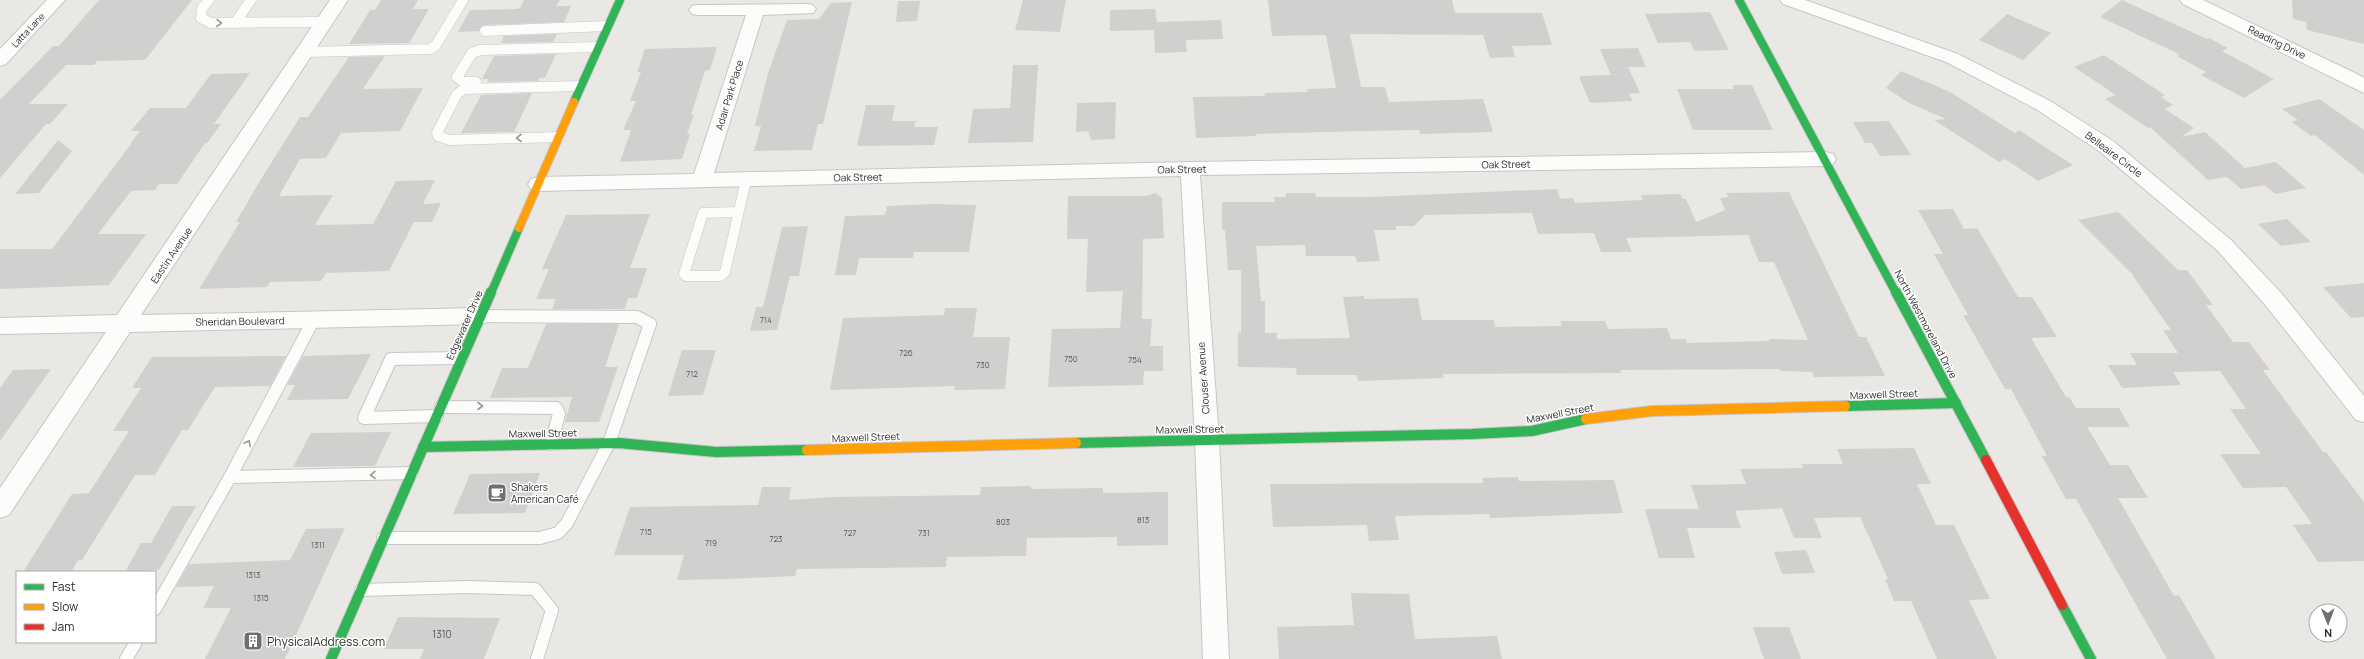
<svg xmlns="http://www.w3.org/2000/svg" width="2364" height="659" viewBox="0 0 2364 659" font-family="Manrope,sans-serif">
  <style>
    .building { fill: #d2d0ce; fill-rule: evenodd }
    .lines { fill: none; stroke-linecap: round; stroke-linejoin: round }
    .lane-far1-casing { stroke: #c7c6c7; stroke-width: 11 }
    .lane-casing { stroke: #c7c6c7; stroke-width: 14 }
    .street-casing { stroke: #c7c6c7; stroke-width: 2 }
    .fast-far1-casing { stroke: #c7c6c7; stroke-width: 10 }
    .fast-casing { stroke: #c7c6c7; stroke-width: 12 }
    .slow-far1-casing { stroke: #c7c6c7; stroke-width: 10 }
    .slow-casing { stroke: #c7c6c7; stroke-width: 12 }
    .jam-casing { stroke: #c7c6c7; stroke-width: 12 }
    .lane-far1 { stroke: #fcfcfb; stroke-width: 10 }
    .lane { stroke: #fcfcfb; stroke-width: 12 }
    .street { fill: #fcfcfb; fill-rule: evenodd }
    .fast-far1 { stroke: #30b455; stroke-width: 8 }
    .fast { stroke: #30b455; stroke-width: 10 }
    .slow-far1 { stroke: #ff9f0a; stroke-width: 8 }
    .slow { stroke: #ff9f0a; stroke-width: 10 }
    .jam { stroke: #e5322d; stroke-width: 10 }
    .oneway { stroke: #959594 }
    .labels { text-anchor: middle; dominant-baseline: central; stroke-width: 3; stroke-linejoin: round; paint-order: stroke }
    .number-label { font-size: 8px; fill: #585757 }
    .far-street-label { font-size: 9px; fill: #2e2e2e; stroke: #fff }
    .street-label { font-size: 10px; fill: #2e2e2e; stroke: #fff }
    .poi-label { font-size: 10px; fill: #2e2e2e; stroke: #fff; text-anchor: start }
    .near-number-label { font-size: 10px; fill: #585757 }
    .near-poi-label { font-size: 12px; fill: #2e2e2e; stroke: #fff; text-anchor: start }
  </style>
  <rect width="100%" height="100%" fill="#eae8e5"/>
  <g class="building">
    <polygon points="99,0 192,0 145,60 97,61 94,65 66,65 29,104 68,104 50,124 46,124 0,178 0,100 53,46 59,46"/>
    <polygon points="381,0 418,0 413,9 429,9 409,43 349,44 370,10 375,10"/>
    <polygon points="524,0 560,0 556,6 571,6 564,22 485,25 480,28 479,31 458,32 470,10 516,9 520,8"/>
    <polygon points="1023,0 1066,0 1060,32 1015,30"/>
    <polygon points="1268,0 1452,0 1455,13 1542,13 1552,45 1512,46 1515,57 1490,58 1483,35 1350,34 1361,87 1385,87 1389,102 1483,99 1493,132 1420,134 1419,130 1366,131 1256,134 1256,136 1196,138 1193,97 1265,96 1264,93 1308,92 1307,89 1336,88 1326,35 1272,36"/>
    <polygon points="2122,0 2207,39 2209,38 2228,48 2222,51 2274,79 2244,98 2201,75 2206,72 2177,56 2179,54 2100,17"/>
    <polygon points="2292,0 2364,0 2364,44 2307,30 2306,22 2293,19"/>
    <polygon points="898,1 920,1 917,21 896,22"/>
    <polygon points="852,2 823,124 818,124 812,150 754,151 761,126 755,126 768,73 787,20 819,19 831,3"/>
    <polygon points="1155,9 1157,22 1221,20 1223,39 1186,40 1187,52 1155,53 1154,30 1110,31 1110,10"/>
    <polygon points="1710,12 1729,50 1695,51 1690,42 1658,43 1645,14"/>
    <polygon points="2007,14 2051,33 2023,60 1979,40"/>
    <polygon points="557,34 553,42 501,43 504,36"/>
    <polygon points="717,47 710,70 705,71 691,115 694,115 687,134 690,134 682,159 620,162 631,130 623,130 636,101 630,101 641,72 637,72 645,49"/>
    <polygon points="1638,48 1646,67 1628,67 1640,93 1629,94 1633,101 1590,103 1579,76 1611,75 1600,49"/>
    <polygon points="556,54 545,78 539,78 538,81 487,82 489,79 482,79 494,56"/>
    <polygon points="2104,55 2165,95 2161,97 2173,105 2165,109 2194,128 2181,137 2205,132 2245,168 2276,162 2306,188 2275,194 2265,185 2241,189 2227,177 2208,180 2150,127 2148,128 2105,99 2116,95 2074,67"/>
    <polygon points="385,56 363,89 423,88 400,131 341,133 326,158 300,159 279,196 333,195 315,225 373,224 396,181 435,180 423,204 441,203 432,222 414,222 389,271 326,273 321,281 270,282 267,287 199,289 240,222 236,222 261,179 300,117 308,117 349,57"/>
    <polygon points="1013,65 1038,65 1033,142 968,143 973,109 1010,108"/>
    <polygon points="1901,71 1950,92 2015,133 2019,130 2073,165 2038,181 2005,159 1999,162 1934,120 1946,119 1909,103 1886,88"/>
    <polygon points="250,73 214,124 221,124 207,143 205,143 177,184 159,184 155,190 131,191 98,234 146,234 109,285 0,289 0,249 52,249 131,144 130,144 140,131 131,131 150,108 186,108 211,74"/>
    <polygon points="1733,85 1752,85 1773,130 1693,130 1677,89 1734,89"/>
    <polygon points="532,93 514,132 461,133 481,95"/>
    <polygon points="2319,99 2364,130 2364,175 2315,135 2311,136 2292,122 2298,120 2282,109"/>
    <polygon points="1116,102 1115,139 1091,140 1088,131 1076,132 1077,103"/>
    <polygon points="866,105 895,105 892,121 916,121 914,127 938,127 934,145 857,146"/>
    <polygon points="1889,121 1911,155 1880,156 1872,143 1865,143 1853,122"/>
    <polygon points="58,140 72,151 39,193 15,194"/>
    <path d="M1557 189 1560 199 1573 198 1575 203 1643 200 1641 195 1680 194 1683 199H1686L1696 222 1725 210 1720 198 1729 197 1726 193 1789 192 1859 337H1866L1885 376 1814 377 1812 372 1781 371 1780 369 1620 370 1621 373 1443 374 1444 378 1358 381 1357 375H1297L1296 368 1238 367V332L1241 333V270H1228L1225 230H1222V202H1275L1274 197H1286V193H1315L1316 197H1371ZM1532 213 1538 234 1594 233 1601 252H1632L1626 238 1748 235 1759 262H1774L1808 340 1769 339V341L1687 343 1686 339H1671L1667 328 1608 329 1605 321H1560L1562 326 1495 327 1494 320H1422L1418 298 1364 299V296L1343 297 1350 338 1277 339V333H1265V301H1261L1256 246 1305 245 1306 256H1355L1357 262 1380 261 1374 230H1396V226H1414L1425 215Z"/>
    <polygon points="1155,193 1162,198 1164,238 1143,239 1142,319 1152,319 1150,346 1163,346 1163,371 1144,371 1143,385 1048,387 1052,329 1120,328 1123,291 1086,292 1088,239 1067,239 1068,196 1146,196"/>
    <polygon points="932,204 976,205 969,252 914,252 913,258 859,258 856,275 835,275 845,216 885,215 887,206"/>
    <polygon points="1953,209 1964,229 1977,228 2018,297 2032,297 2057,337 2031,338 2066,397 2069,397 2076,408 2119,408 2130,427 2087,427 2110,465 2128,465 2148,498 2118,498 2174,596 2179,595 2216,659 2167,659 2076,499 2066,499 2042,456 2047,456 2011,389 2005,389 1963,315 1968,315 1934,254 1943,254 1918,210"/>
    <polygon points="2118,212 2178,270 2187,270 2213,305 2206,305 2233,342 2249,342 2270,370 2263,370 2323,452 2326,452 2364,502 2364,561 2318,562 2293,525 2312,524 2286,487 2243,488 2220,454 2261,454 2230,409 2246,409 2220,371 2173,372 2181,385 2122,388 2108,365 2137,365 2130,353 2178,353 2163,330 2171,330 2133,276 2134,276 2078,220"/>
    <polygon points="650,214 630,268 647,268 637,298 628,298 625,309 552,309 556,299 536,299 549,269 542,269 566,215"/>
    <polygon points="2287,219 2311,242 2281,246 2258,224"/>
    <polygon points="808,226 799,276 790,276 777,330 750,331 756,307 763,307 782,227"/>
    <polygon points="2364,283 2364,317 2351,318 2323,287"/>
    <polygon points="945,308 977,308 973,337 1010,337 1005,389 954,390 955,386 830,390 843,318 944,315"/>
    <polygon points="546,324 619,324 605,367 618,367 599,422 565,422 572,397 490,398 502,368 528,368"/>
    <polygon points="682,350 716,350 703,395 668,396"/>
    <polygon points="371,354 348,399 287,400 295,385 287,385 303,356"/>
    <polygon points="286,356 270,386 215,387 188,430 182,430 155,475 135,475 82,560 78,560 71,572 23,572 72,494 89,493 129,431 113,431 141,388 132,388 152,357"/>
    <polygon points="51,369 0,441 0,388 13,370"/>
    <polygon points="391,432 375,466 293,467 311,433"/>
    <polygon points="1914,448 1931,484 1917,484 1936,525 1954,525 1990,599 1969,600 1997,659 1937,659 1911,601 1894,601 1885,579 1888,579 1860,517 1814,518 1822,538 1794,538 1782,508 1735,511 1741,528 1687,528 1695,558 1659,558 1645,509 1699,509 1691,485 1746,484 1740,469 1803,468 1801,464 1843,464 1837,449"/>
    <polygon points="540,473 525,513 453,514 470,474"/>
    <polygon points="1518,477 1519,481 1614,480 1623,513 1490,518 1489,514 1395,516 1399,540 1369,541 1367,525 1273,527 1270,484 1483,483 1482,478"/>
    <polygon points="1031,486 1031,489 1103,488 1103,493 1168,492 1168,545 1117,546 1117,537 1027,538 1026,556 947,557 946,567 797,569 795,576 727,579 677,580 684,555 614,555 630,507 758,505 762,487 791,487 789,500 832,497 980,495 981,487"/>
    <polygon points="172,506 196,506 159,570 125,572 141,543 151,543"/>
    <polygon points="345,528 285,659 205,659 231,608 203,608 214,586 176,587 189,564 290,560 306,529"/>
    <polygon points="1806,550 1815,573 1782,574 1774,552"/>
    <polygon points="1351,593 1409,594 1415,639 1497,636 1502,659 1279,659 1277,627 1354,625"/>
    <polygon points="398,617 500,618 484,659 420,659 424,649 384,649"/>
    <polygon points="1753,627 1789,627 1801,659 1764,659"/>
  </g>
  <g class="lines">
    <g class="lane-far1-casing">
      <g id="lane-far1">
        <polyline points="209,0 202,8 201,18 211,23 325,22"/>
        <polyline points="235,23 251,0"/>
        <polyline points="485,31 607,26"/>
        <polyline points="305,52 430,49 436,45 463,0"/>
        <polyline points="476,82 463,82 457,77 472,53 480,50 598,47"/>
        <polyline points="558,137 450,140 438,136 437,133 457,94 464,89 580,86"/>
        <polyline points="737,212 703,213 684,274 686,276 720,276 725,272 746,180"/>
      </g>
    </g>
    <g class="lane-casing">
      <g id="lane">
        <polyline points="441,407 556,408 559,414 551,444"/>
        <polyline points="437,416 364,418 391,359 462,358"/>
        <polyline points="230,477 412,473"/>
        <polyline points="383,538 540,538 558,533 567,523 609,443 650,324 637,317 480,316"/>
        <polyline points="361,590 467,587 535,589 552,610 537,659"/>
        <polyline points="155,609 230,477 313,321"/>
        <polyline points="126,659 136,642"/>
      </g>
    </g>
    <g class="street-casing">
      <g id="street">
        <polygon points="47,0 65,0 6,64 0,66 0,49"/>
        <polygon points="330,0 348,0 141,315 480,308 488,310 491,316 488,322 480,324 130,332 9,515 0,518 0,488 106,332 0,334 0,318 117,315"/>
        <polygon points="1780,0 1805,0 1958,54 2050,101 2113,141 2231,240 2283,295 2364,396 2364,422 2356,420 2267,307 2217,250 2099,151 2036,109 1946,62 1783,4"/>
        <polygon points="2180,0 2203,0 2357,74 2364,78 2364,93 2183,4"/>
        <polygon points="807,4 813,5 816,9 813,13 763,15 714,173 1190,162 1826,152 1833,154 1836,159 1833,164 1826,166 1200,175 1219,439 1229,659 1203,659 1195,439 1181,176 538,191 531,189 528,184 531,179 538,177 694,174 746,15 698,15 692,14 689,10 692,6 698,5"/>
      </g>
    </g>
    <g class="fast-far1-casing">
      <g id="fast-far1">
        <polyline points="1739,0 1896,293"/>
        <polyline points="574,102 620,0"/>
        <polyline points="491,293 519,228"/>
      </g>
    </g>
    <g class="fast-casing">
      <g id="fast">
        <polyline points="1896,292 1986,460"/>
        <polyline points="1845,406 1956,403"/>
        <polyline points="1076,443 1472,434 1532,431 1586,419"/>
        <polyline points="423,447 619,443 716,452 807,450"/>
        <polyline points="2062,605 2091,659"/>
        <polyline points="331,659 491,292"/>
      </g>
    </g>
    <g class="slow-far1-casing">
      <polyline id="slow-far1" points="519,228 574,102"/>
    </g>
    <g class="slow-casing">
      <g id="slow">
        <polyline points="1586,419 1652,411 1845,406"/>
        <polyline points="807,450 1076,443"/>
      </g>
    </g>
    <g class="jam-casing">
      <polyline id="jam" points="1986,460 2062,605"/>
    </g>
    <use href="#lane-far1" class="lane-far1"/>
    <use href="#lane" class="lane"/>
    <use href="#street" class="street"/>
    <use href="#fast-far1" class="fast-far1"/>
    <use href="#fast" class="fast"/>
    <use href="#slow-far1" class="slow-far1"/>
    <use href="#slow" class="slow"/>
    <use href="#jam" class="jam"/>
  </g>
  <defs><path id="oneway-chevron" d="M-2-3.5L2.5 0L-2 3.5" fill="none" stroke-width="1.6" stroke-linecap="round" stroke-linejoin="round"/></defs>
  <g class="oneway">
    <use href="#oneway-chevron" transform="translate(219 23) rotate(1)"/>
    <use href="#oneway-chevron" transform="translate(519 138) rotate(179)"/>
    <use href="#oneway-chevron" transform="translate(480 406)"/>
    <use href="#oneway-chevron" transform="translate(248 443) rotate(-62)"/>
    <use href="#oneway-chevron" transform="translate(373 475) rotate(179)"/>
  </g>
  <defs>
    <g id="cafe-square" transform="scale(1)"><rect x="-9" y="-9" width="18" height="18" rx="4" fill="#706f6e" stroke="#fff"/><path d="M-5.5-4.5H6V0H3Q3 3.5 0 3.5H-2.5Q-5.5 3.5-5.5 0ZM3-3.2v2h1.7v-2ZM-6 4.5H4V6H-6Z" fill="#fff"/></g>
    <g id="building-square" transform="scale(1)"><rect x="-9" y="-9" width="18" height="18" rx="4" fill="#706f6e" stroke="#fff"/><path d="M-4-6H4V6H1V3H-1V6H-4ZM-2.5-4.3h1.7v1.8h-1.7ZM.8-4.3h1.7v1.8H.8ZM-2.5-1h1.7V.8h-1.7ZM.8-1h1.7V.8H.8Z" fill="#fff"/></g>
  </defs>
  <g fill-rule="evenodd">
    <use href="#cafe-square" x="497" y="493"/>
    <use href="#building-square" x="253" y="641"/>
  </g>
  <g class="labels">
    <g class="number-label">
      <text x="766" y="319">714</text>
      <text x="906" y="352">726</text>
      <text x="1071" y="358">750</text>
      <text x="1135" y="359">754</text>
      <text x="983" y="364">730</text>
      <text x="692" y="373">712</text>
      <text x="1143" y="519">813</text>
      <text x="1003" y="521">803</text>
      <text x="646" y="531">715</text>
      <text x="850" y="532">727</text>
      <text x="924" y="532">731</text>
      <text x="776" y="538">723</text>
      <text x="711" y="542">719</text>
      <text x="318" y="544">1311</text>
      <text x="253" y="574">1313</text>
      <text x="261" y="597">1315</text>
    </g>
    <g class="far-street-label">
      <text transform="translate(28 30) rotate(-47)">Latta Lane</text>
    </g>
    <g class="street-label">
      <text transform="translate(2277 42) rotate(26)">Reading Drive</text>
      <text transform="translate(729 95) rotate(-73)">Adair Park Place</text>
      <text transform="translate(2114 154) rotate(37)">Belleaire Circle</text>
      <text transform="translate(1506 164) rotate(-1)">Oak Street</text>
      <text transform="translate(1182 169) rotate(-1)">Oak Street</text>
      <text transform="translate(858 177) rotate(-1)">Oak Street</text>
      <text transform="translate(171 255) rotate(-56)">Eastin Avenue</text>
      <text transform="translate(240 321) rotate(-1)">Sheridan Boulevard</text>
      <text transform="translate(1926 324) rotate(62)">North Westmoreland Drive</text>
      <text transform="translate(464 325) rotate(-66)">Edgewater Drive</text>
      <text transform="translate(1203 378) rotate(-94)">Clouser Avenue</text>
      <text transform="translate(1884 394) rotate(-2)">Maxwell Street</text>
      <text transform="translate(1560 413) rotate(-11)">Maxwell Street</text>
      <text transform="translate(1190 429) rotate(-1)">Maxwell Street</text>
      <text transform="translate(543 433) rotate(-1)">Maxwell Street</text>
      <text transform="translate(866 437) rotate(-2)">Maxwell Street</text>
    </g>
    <g class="poi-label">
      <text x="511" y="487">Shakers<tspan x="511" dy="12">American Café</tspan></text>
    </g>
    <g class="near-number-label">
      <text x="442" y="634">1310</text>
    </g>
    <g class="near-poi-label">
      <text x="267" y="641">PhysicalAddress.com</text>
    </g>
  </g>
  <rect x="16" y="571" width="140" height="72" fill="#ffffff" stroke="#ababab"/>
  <rect x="24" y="584" width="20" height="6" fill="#30b455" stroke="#ababab"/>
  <text x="52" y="591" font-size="12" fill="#2e2e2e">Fast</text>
  <rect x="24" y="604" width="20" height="6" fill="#ff9f0a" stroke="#ababab"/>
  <text x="52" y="611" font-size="12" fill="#2e2e2e">Slow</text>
  <rect x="24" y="624" width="20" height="6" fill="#e5322d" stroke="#ababab"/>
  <text x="52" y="631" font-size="12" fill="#2e2e2e">Jam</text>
  <g transform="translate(2328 623) rotate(179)"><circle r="19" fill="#ffffff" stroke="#ababab"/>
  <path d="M0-3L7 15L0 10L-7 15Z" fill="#706f6e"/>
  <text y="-6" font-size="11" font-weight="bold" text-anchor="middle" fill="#2e2e2e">N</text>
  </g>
</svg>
